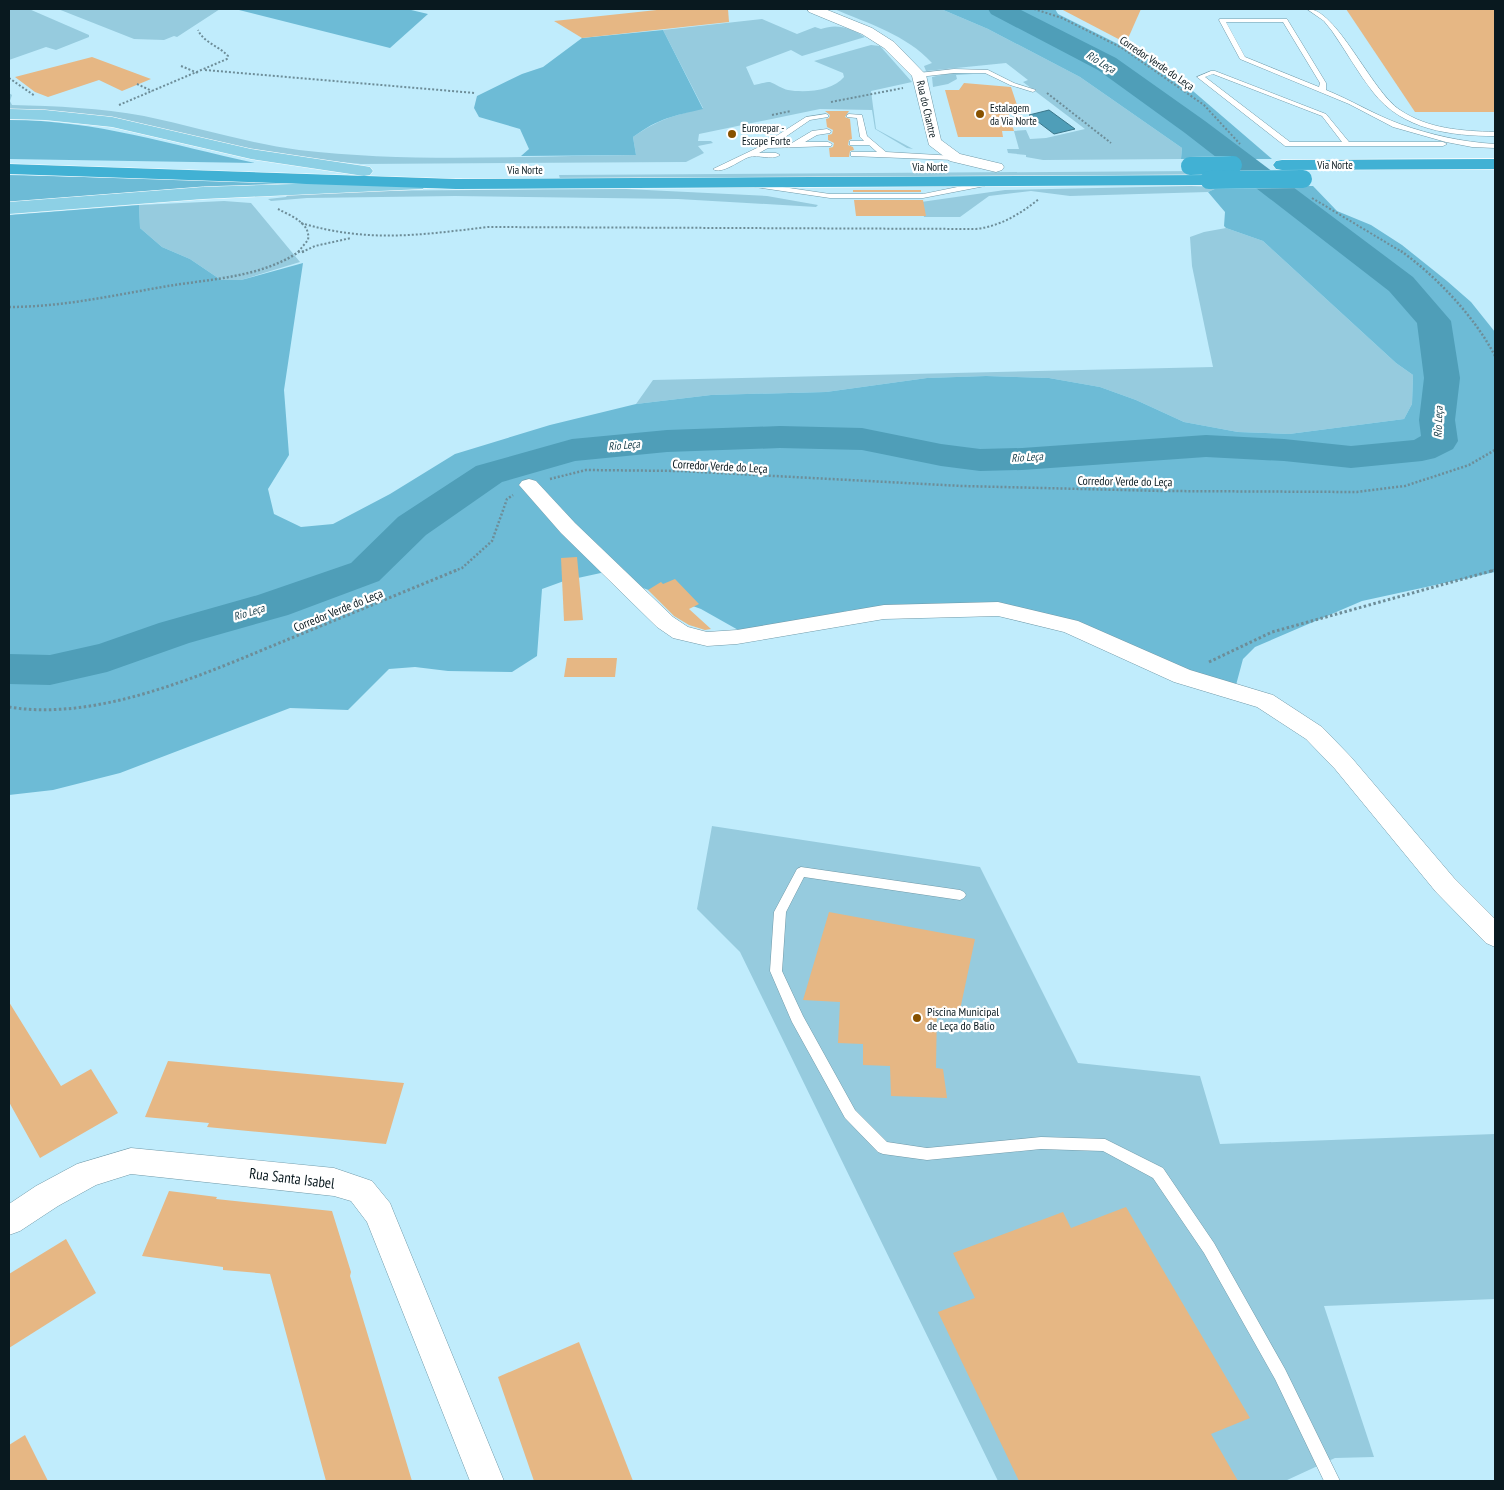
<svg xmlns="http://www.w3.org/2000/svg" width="1504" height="1490" viewBox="0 0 1504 1490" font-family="'PT Sans Narrow',sans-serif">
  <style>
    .green { fill: #96cbde }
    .forest { fill: #6dbbd6 }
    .water { fill: #4f9eb8; stroke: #3a768a }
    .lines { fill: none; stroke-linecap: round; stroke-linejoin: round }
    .river { fill: #4f9eb8; fill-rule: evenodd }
    .building { fill: #e6b784 }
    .lane-casing { stroke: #719aa9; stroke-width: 1 }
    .street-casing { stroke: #719aa9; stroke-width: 1 }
    .primary-casing { stroke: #fff; stroke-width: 1 }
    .highway-casing { stroke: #fff; stroke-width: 1 }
    .path-far2 { stroke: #6d8d98; stroke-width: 2; stroke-dasharray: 2 2; stroke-linecap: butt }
    .path-far1 { stroke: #6d8d98; stroke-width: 2.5; stroke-dasharray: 2 2; stroke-linecap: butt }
    .path { stroke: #6d8d98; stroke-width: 3; stroke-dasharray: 2.5 2.5; stroke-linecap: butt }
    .lane { fill: #fff; fill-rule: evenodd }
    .street { fill: #fff; fill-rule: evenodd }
    .primary { fill: #8dd0e5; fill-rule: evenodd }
    .highway { fill: #41b1d4; fill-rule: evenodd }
    .highway-bridge-casing { stroke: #fff; stroke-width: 18; stroke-linecap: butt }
    .highway-bridge { stroke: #41b1d4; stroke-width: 18 }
    .poi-dot { fill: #875100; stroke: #fff; stroke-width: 2 }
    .labels { text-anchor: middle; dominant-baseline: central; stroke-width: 4.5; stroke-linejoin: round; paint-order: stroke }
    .far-water-label { font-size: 11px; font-style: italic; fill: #1d414d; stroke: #fff }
    .far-street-label { font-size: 11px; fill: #09191f; stroke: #fff }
    .far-poi-label { font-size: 11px; fill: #09191f; stroke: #fff; text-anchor: start }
    .street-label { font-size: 12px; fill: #09191f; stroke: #fff }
    .poi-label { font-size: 12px; fill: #09191f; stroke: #fff; text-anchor: start }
    .near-street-label { font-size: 15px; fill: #09191f; stroke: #fff }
  </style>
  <rect width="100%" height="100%" fill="#c0ecfc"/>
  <g class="green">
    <polygon points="9,9 29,9 89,35 89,37 56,50 46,47 9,60"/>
    <polygon points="58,9 220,9 177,37 174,36 164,40 134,39"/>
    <path d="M834 9H941L988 29 1080 77 1182 148 1181 159 1043 160 1026 157V155L1008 153 1007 149H1019L1014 131 1026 130 1030 139 1046 138 1085 129 1023 82 1028 80 1006 63 926 71 924 66 932 63C907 35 867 23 834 9Z"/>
    <path d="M762 19 797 34 815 27 821 29C837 23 851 28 865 37L802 56 791 50 746 67 754 85C759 84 766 82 770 82 776 84 782 89 788 90 805 93 833 91 844 77L843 73 814 61 871 45 880 46 912 82 871 91 876 129 913 149 907 148 875 129 872 110 820 109 699 134 698 141H711L713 143 698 146 704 153 686 162 361 164 311 159 23 111H9V93L12 95 10 101 12 105C57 106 100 108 144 116 196 127 247 143 299 150 408 163 526 156 636 155L633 137C659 119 673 116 703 108L663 30Z"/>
    <polygon points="951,73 973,74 956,75 957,79 948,84 933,87 932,77"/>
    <polygon points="1197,171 1203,175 560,179 559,175"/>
    <polygon points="1191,186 1219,187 1208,192 1070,196 1031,191 989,196 960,217 924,217 921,202 1005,190"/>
    <polygon points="626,189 767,196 818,205 816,207 678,199 455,196 307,198 271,201 268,199 286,197 289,193 343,191"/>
    <polygon points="224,201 251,203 300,262 241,280 221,280 190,259 162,247 140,228 139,205"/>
    <polygon points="1226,228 1263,241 1396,363 1413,375 1412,404 1404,419 1289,434 1238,432 1184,422 1136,400 1100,387 1049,378 986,376 927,378 826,392 711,395 636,404 653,380 1213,367 1192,266 1190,237 1204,232"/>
    <polygon points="712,826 980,867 1078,1063 1200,1076 1220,1144 1495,1134 1495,1299 1324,1306 1374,1457 1335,1458 1285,1481 998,1481 740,952 697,909"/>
  </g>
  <g class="forest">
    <polygon points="235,9 407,9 428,14 390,48"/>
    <polygon points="941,9 1055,9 1058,14 1148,59 1168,66 1172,73 1272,159 1181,159 1182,148 1080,77 988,29"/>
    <path d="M663 30 703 109C673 116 659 118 633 137L636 155 521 156 529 149 520 129 479 117 474 108 477 96 522 74 543 67 582 38Z"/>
    <path d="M9 120C96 120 171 145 255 163L9 159Z"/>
    <polygon points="9,175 316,183 188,188 9,202"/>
    <polygon points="1313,186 1337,211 1371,225 1402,245 1447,281 1471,302 1495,332 1495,572 1362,601 1255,647 1243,659 1236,685 973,603 845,611 827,622 740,631 701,609 618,579 610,571 564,581 542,589 537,656 512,672 448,671 415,667 389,669 348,710 290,708 120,773 53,790 9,795 9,215 139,205 140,228 162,247 190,259 221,280 241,280 303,263 284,390 289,455 268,489 274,514 301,527 333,524 390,494 455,454 550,425 636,404 711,395 826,392 927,378 986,376 1049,378 1100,387 1136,400 1184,422 1238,432 1289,434 1404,419 1412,404 1413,375 1396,363 1263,241 1226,228 1224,226 1225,212 1208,192 1219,187"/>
  </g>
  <polygon class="water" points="1049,110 1075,129 1054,134 1029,115"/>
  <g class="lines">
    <polygon class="river" points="988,9 1019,9 1116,58 1205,121 1413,277 1451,321 1460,378 1455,420 1458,441 1453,449 1435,458 1422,461 1351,468 1284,461 1206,457 1022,470 980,471 941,466 862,450 780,448 667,452 575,461 502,482 426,535 379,581 288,615 189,643 107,672 50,685 9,684 9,654 50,655 99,644 159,623 258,595 351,563 398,517 476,466 572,439 667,430 780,426 862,428 941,444 980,449 1022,448 1206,435 1284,439 1351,446 1414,440 1421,436 1419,420 1424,378 1417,323 1389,291 1185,133 1098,70 991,14"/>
  </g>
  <g class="building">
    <polygon points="666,9 728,9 729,22 582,38 554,21"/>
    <polygon points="1061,9 1141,9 1126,43"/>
    <polygon points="1346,9 1495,9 1495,112 1415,112"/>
    <polygon points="92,57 151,79 122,91 99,80 48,97 35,92 15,77"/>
    <polygon points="964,83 1011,87 1017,105 1006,106 1014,131 1002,131 1003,137 958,137 945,90 959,90"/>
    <polygon points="825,111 849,111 845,117 850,119 852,139 849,140 848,145 853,147 854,150 850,151 849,157 830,157 829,148 833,147 834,143 828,140 828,135 832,134 833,130 827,127 826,119 829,118 830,115"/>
    <rect x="853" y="190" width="68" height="2"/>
    <polygon points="854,200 923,200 926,216 856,216"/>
    <polygon points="577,557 583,620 564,621 561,558"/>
    <polygon points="675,579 699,604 689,609 711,629 705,630 689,625 674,616 648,590 661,582 663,584"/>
    <polygon points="567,658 617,658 615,677 564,677"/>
    <polygon points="829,912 975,939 960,1010 937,1008 936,1068 943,1069 947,1098 891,1096 890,1066 863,1065 863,1044 838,1043 840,1002 803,1000"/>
    <polygon points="9,1002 61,1086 91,1069 118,1113 40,1158 9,1102"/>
    <polygon points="168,1061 404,1083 386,1144 207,1127 209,1123 145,1117"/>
    <polygon points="169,1191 217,1197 216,1199 332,1211 351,1272 350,1276 412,1481 326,1481 270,1274 223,1270 223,1267 142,1256"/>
    <polygon points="1126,1207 1250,1418 1211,1434 1238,1481 1019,1481 938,1312 975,1298 953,1253 1063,1212 1071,1228"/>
    <polygon points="66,1239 96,1293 9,1348 9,1274"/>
    <polygon points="579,1342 633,1481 534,1481 498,1377"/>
    <polygon points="25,1435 48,1481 9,1481 9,1445"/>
  </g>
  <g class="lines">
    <g class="lane-casing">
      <g id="lane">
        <path d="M1307 9C1336 7 1371 91 1400 110 1428 129 1462 131 1495 132V136C1451 136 1402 130 1373 92 1358 73 1346 51 1332 31L1324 21Z"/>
        <path d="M1220 19H1287L1326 83V90C1351 100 1375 115 1400 124 1431 135 1462 142 1495 144V148L1472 147 1446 142 1393 127 1349 104 1240 59 1219 20ZM1226 22H1283L1320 83 1319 87 1245 57Z"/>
        <polygon points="954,69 988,70 1014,83 1036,90 1033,92 1010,85 985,73 954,73 919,77 916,75 919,73"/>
        <path d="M1211 71H1215L1326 114 1349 142H1443L1447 144 1443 146H1285L1197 77ZM1213 74 1322 116 1342 142H1290L1205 77Z"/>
        <path d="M826 114 828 115V117L810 120 775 144 792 143 812 131 827 129 831 131 830 133 817 135 805 142H828L832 144 831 146 768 148 759 153H776L780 155C771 161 758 154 749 157 740 160 722 175 713 169L759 147 806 117Z"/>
        <polygon points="849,114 862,115 867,136 886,152 955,156 959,158 955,160 851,156 851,152 877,152 869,145 850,145 850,141 864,141 860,137 857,118 847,117 847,115"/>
        <polygon points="982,182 985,182 985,186 923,198 830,198 755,187 751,185 755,183 830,194 923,194"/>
        <polygon points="801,867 960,890 964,892 966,895 964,898 960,900 804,877 786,912 782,971 803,1016 855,1110 887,1142 927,1148 1041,1137 1105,1139 1163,1168 1214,1243 1285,1369 1340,1481 1324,1481 1275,1379 1204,1253 1153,1178 1103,1151 1041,1149 927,1160 883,1154 878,1152 845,1118 792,1022 770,971 774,912 797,869"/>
      </g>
    </g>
    <g class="street-casing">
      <g id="street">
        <polygon points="807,9 825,9 872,28 894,42 926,75 941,140 960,154 1002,164 1004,167 1002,170 996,172 950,161 929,145 912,76 884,48 862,34 809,12"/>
        <polygon points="529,479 536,481 575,523 673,617 688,627 707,632 737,630 884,605 998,602 1078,621 1190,670 1273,695 1322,727 1351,757 1454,878 1495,919 1495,947 1486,943 1436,892 1335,769 1306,739 1257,707 1174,682 1064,632 998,616 884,619 737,644 707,646 673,638 657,627 561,533 519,485 522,481"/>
        <polygon points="131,1148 334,1168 372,1181 390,1203 394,1213 504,1481 470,1481 367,1222 351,1201 334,1196 131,1174 96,1185 58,1206 20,1231 9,1235 9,1204 36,1186 77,1164"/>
      </g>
    </g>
    <g class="primary-casing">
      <g id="primary">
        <polygon points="9,109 45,110 112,117 251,149 364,166 370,167 373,171 370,175 364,176 251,159 112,127 45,120 9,119"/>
        <polygon points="417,180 423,181 426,185 423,189 203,199 9,214 9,202 203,187"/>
      </g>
    </g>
    <g class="highway-casing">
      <g id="highway">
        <polygon points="1495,159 1495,169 1282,170 1276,169 1273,165 1276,161 1282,160"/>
        <polygon points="9,164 456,179 1209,175 1215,176 1218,180 1215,184 1209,185 456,189 9,174"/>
      </g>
    </g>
    <g class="path-far2">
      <polyline points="1034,9 1062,18 1122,48 1204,105 1240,144"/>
      <polyline points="181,66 198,73"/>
      <polyline points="205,70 475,93"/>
      <polyline points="9,78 35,96"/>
      <polyline points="137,84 152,91"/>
      <polyline points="1047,93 1111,143"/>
      <polyline points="831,102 903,88"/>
      <path d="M119 105 227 59 228 56C219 46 204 43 198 30"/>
      <polyline points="772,115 791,111"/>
      <polyline points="1312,198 1402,252"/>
      <path d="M278 209C291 216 311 223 308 240L298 252"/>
      <path d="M301 223C368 243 420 235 488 227L976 229C1001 226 1020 214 1039 199"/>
      <polyline points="302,252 315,246 351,238"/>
    </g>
    <g class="path-far1">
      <path d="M1401 251C1436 276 1475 317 1495 356"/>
      <polyline points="302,252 305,251"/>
      <path d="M9 307C63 307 115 295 168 286 211 279 263 277 300 251"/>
      <polyline points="550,479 586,470 681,471 962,486 1162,491 1357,492 1405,486 1469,465 1495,450"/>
      <polyline points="454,571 462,568 492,541 507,499 513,495"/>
      <polyline points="1491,571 1495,570"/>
    </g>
    <g class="path">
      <polyline points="1209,662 1272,632 1495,570"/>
      <path d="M9 707C100 722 206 673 289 639 345 616 401 593 457 570"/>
    </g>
    <use href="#lane" class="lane"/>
    <use href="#street" class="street"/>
    <use href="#primary" class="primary"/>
    <use href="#highway" class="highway"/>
    <g class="highway-bridge-casing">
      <g id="highway-bridge">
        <polyline points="1190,166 1233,165"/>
        <polyline points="1209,180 1303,179"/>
      </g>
    </g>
    <use href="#highway-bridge" class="highway-bridge"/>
  </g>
  <g class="poi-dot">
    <circle cx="980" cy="114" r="5"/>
    <circle cx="732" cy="134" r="5"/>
    <circle cx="917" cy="1018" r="5"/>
  </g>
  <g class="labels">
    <g class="far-water-label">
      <text transform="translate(1101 62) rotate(31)">Rio Leça</text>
      <text transform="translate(1438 422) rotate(-88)">Rio Leça</text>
      <text transform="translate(624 445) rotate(-5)">Rio Leça</text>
      <text transform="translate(1027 457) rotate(-4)">Rio Leça</text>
      <text transform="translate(249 612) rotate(-17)">Rio Leça</text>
    </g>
    <g class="far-street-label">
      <text transform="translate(1157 63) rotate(34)">Corredor Verde do Leça</text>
      <text transform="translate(927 109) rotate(77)">Rua do Chantre</text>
      <text x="1335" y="165">Via Norte</text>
      <text x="930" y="167">Via Norte</text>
      <text x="525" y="170">Via Norte</text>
    </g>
    <g class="far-poi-label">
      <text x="990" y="108">Estalagem<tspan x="990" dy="13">da Via Norte</tspan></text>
      <text x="742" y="128">Eurorepar -<tspan x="742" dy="13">Escape Forte</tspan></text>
    </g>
    <g class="street-label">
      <text transform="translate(720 466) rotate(3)">Corredor Verde do Leça</text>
      <text transform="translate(1125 481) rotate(1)">Corredor Verde do Leça</text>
      <text transform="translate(338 610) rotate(-22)">Corredor Verde do Leça</text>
    </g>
    <g class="poi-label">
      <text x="927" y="1011">Piscina Municipal<tspan x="927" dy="14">de Leça do Balio</tspan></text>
    </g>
    <g class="near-street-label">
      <text transform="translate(292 1178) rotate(7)">Rua Santa Isabel</text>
    </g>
  </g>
  <rect width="1504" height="1490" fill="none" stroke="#09191f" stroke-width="20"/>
</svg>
